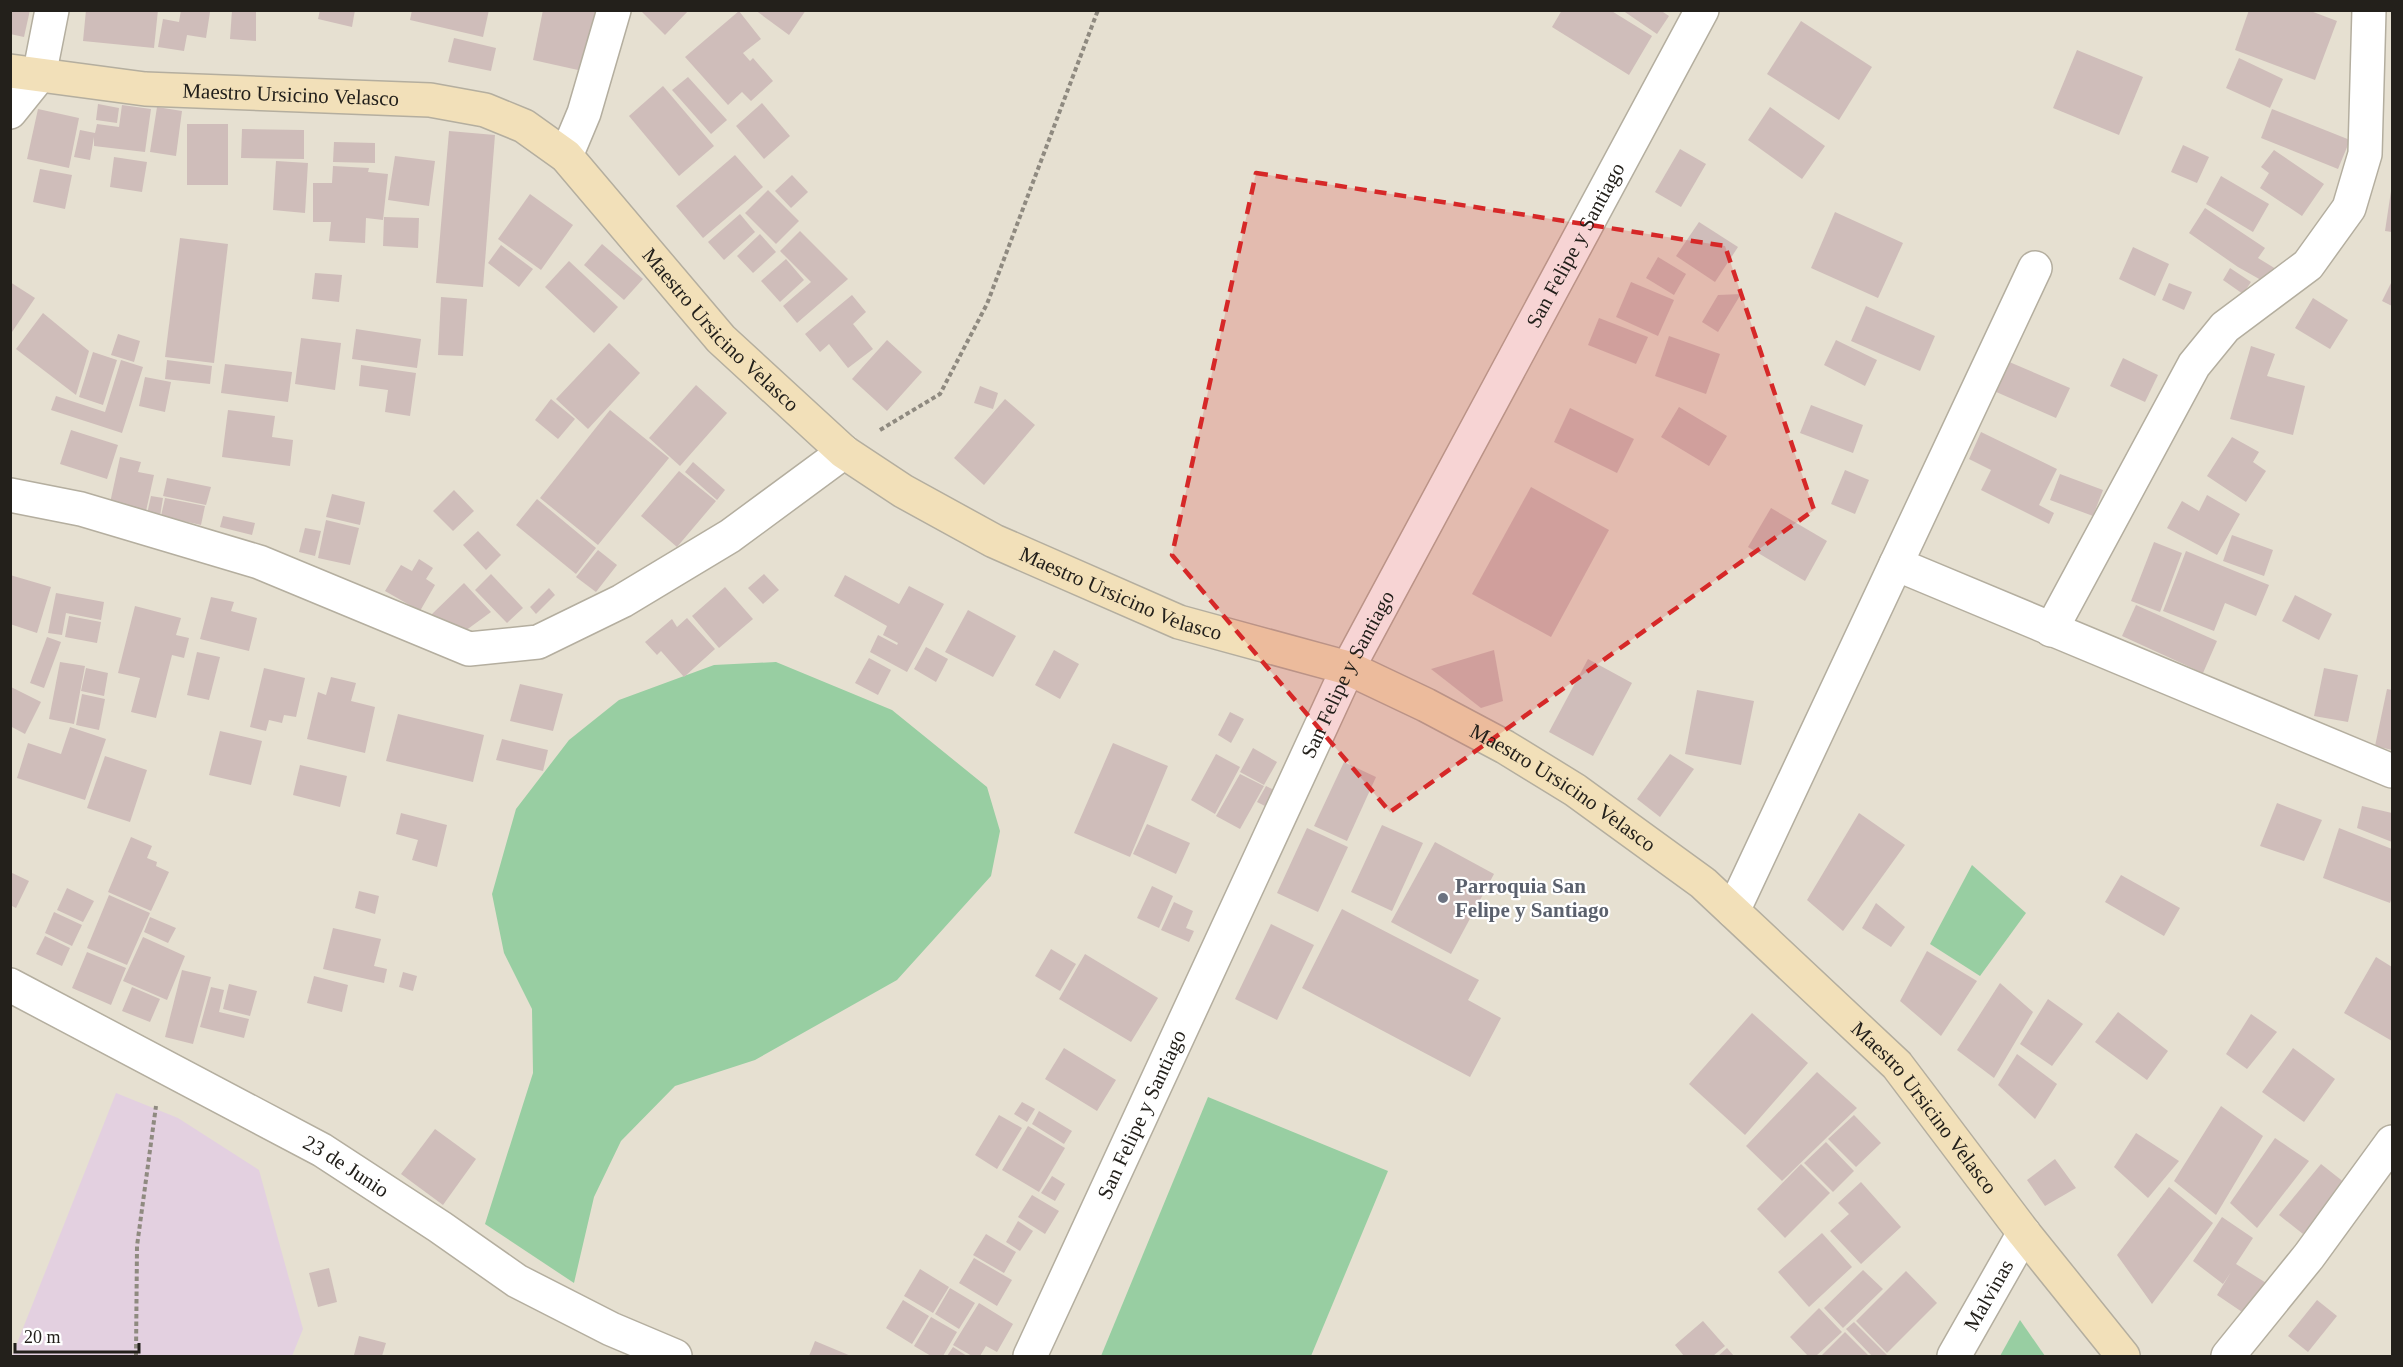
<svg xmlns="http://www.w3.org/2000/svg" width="2403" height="1367" viewBox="0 0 2403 1367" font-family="Georgia,serif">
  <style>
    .industrial { fill: #e3d0e0 }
    .green { fill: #98cea2 }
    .building { fill: #cfbdba }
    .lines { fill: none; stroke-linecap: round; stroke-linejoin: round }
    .street-casing { stroke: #b4ae9f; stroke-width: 36 }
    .secondary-casing { stroke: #b4ae9f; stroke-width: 36 }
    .path { stroke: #8f8a80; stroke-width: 4; stroke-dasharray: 4.5 3; stroke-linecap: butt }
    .street { stroke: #fff; stroke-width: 33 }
    .secondary { stroke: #f2e0b9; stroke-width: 33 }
    .marked { fill: #d62828; fill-opacity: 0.2; stroke: #d62828; stroke-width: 4.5; stroke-dasharray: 12 8; stroke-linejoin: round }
    .worship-dot { fill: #6b7280; stroke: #fff; stroke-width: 2 }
    .labels { text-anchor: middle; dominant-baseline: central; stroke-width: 4.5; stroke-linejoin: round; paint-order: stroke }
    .street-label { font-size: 21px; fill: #23201b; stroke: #fff }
    .worship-label { font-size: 21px; font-weight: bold; fill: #5b616d; stroke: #fff; text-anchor: start }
  </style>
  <rect width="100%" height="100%" fill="#e6e0d1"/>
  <polygon class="industrial" points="116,1093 178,1118 259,1170 303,1329 292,1356 12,1356"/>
  <g class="green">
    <polygon points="776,662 892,710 987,787 1000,831 991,876 897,980 755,1060 675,1086 621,1141 594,1197 574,1283 485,1224 533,1073 532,1009 504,953 492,894 516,809 569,740 619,700 714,665"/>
    <polygon points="1972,865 2026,913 1980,976 1930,944"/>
    <polygon points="1208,1097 1388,1171 1311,1356 1101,1356"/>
    <polygon points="2020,1320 2045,1356 2000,1356"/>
  </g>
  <g class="building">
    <polygon points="10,10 30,10 24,37 10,34"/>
    <polygon points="86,10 158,10 154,48 83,41"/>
    <polygon points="181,10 210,12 206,38 187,35 184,51 158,47 163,19 179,22"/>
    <polygon points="232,10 256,10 256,41 230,39"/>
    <polygon points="320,10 355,10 352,27 318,19"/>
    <polygon points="412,10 489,10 483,37 410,20"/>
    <polygon points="543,10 601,10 587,72 533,60"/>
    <polygon points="640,10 689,10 665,35"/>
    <polygon points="755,10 806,10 789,35"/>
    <polygon points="1562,10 1610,10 1652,36 1629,75 1552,27"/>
    <polygon points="1622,10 1660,10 1669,16 1657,34"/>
    <polygon points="2249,10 2308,10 2337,21 2315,80 2235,50"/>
    <polygon points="739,11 761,39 743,53 750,61 753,58 773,81 751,101 742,92 728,105 685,57"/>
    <polygon points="1801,21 1872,67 1839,120 1767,74"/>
    <polygon points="454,38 496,48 491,71 448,62"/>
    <polygon points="2077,50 2143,77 2119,135 2053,108"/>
    <polygon points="2239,58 2283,79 2270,108 2226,88"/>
    <polygon points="688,77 727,120 711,134 672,90"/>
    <polygon points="663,86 714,146 679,176 629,116"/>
    <polygon points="762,103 790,136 764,159 736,126"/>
    <polygon points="98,104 119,108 117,123 96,120"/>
    <polygon points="122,105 151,109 145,152 94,146 94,137 90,160 74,157 80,130 95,133 97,124 119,127"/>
    <polygon points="157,107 182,111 176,156 150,152"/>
    <polygon points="1770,107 1825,146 1802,179 1748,140"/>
    <polygon points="38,109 79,118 69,168 27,159"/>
    <polygon points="2272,109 2350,140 2338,169 2261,138"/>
    <rect x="187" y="124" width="41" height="61"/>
    <polygon points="242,129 304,130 304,159 241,158"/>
    <polygon points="449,131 495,135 483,287 436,283"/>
    <polygon points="334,142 375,143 375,163 333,162"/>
    <polygon points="2183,145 2209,157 2197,183 2171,172"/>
    <polygon points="1680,149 1706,164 1681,207 1655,192"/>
    <polygon points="2274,150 2324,184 2302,216 2260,188 2269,173 2261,167"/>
    <polygon points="735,155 763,187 703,238 676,206"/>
    <polygon points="395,156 435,161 429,206 388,200"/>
    <polygon points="114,157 147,162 142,192 110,187"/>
    <polygon points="276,161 308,163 305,213 273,210"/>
    <polygon points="333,166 369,168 368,172 388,174 383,220 366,218 365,243 329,241 331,222 313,222 313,183 332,183"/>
    <polygon points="40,169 72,175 65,209 33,202"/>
    <polygon points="792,175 808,192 791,208 775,191"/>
    <polygon points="2221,176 2269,204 2253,232 2206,204"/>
    <polygon points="768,190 799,221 776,244 745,213"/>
    <polygon points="2391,191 2392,191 2392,232 2385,231"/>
    <polygon points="530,194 573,225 541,270 498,239"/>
    <polygon points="2205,208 2265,248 2258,258 2276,269 2268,284 2238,267 2189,233"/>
    <polygon points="1835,212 1903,243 1878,298 1811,268"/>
    <polygon points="740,214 755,232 724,260 708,242"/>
    <polygon points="384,217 419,218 418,248 383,246"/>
    <polygon points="1699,222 1738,247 1715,282 1676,256"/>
    <polygon points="800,231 848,279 797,323 783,306 811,282 780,251"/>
    <polygon points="760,234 776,252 753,273 737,256"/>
    <polygon points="180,238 228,244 214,363 165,357"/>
    <polygon points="602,244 643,279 624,300 584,265"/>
    <polygon points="501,245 533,269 519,287 488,263"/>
    <polygon points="2133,247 2169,264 2155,296 2119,279"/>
    <polygon points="1658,257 1686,274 1674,295 1646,278"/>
    <polygon points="786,259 804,280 780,302 761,281"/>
    <polygon points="569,261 618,307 594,333 545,287"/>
    <polygon points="2230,268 2251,282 2243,294 2223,280"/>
    <polygon points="315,273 342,275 339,302 312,299"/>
    <polygon points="2392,281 2392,306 2382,301"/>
    <polygon points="10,282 35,298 10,335"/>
    <polygon points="1631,282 1674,300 1658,336 1616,317"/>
    <polygon points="2169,283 2192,292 2184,310 2162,300"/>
    <polygon points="1741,294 1718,332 1702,322 1718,295"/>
    <polygon points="852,295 866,312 853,324 873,349 848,368 829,344 820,352 805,334"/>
    <polygon points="441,297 467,299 463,356 438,355"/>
    <polygon points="2313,298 2348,320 2330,349 2295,328"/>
    <polygon points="1866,306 1935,336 1920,371 1851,341"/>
    <polygon points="43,313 89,351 76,395 16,349"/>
    <polygon points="1599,318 1648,337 1636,364 1588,345"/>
    <polygon points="356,329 421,339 417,368 352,359"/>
    <polygon points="118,334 140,341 134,362 111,355"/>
    <polygon points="1669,336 1720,354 1706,394 1655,376"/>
    <polygon points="301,338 341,343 335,390 295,384"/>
    <polygon points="887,340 922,372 887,411 852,379"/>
    <polygon points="1836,340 1877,360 1865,386 1824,365"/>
    <polygon points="609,343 640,373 588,429 556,399"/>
    <polygon points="2251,346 2275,354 2267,376 2305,386 2293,435 2230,419"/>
    <polygon points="93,352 117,360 103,405 79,397"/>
    <polygon points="2123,358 2158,375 2145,402 2110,386"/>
    <polygon points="121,360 143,367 122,433 51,410 56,396 105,412"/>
    <polygon points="167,360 212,366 210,384 165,379"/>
    <polygon points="2007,361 2070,388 2056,418 1994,391"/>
    <polygon points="225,364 292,372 288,402 221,393"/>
    <polygon points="361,365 416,373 410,416 385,412 388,390 359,386"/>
    <polygon points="145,377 171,382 165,412 139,406"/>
    <polygon points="696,385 727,413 680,466 649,438"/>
    <polygon points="980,386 998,393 993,409 974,403"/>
    <polygon points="551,399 575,419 558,439 535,420"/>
    <polygon points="1005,399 1035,425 984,485 954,458"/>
    <polygon points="1811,405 1863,425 1853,453 1800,433"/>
    <polygon points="1679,407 1727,436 1709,466 1661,437"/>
    <polygon points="1570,408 1634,439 1617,473 1554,442"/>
    <polygon points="228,410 275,416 272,437 293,440 290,466 222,457"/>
    <polygon points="610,410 669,458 598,545 540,498"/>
    <polygon points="71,430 118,445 107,479 60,464"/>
    <polygon points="1981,432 2057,469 2039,505 2054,513 2049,524 1981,490 1991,470 1969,459"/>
    <polygon points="2232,437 2259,452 2253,462 2266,471 2246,502 2207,476"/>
    <polygon points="120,457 141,462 138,472 154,475 146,511 110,503"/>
    <polygon points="693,462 725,490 717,500 685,472"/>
    <polygon points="1845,470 1869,480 1855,514 1831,504"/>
    <polygon points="679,471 716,501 677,547 641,516"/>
    <polygon points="2060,474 2103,490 2093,516 2050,500"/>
    <polygon points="167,478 211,487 206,505 163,496"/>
    <polygon points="1531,487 1609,530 1551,637 1472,594"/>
    <polygon points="454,490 474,511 453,531 433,511"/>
    <polygon points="332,494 365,502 360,525 326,517"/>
    <polygon points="2207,495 2240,514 2217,555 2167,528 2182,501 2199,511"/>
    <polygon points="151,496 163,498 160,516 147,514"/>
    <polygon points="165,498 205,506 201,525 161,516"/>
    <polygon points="537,499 596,548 576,574 516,525"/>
    <polygon points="1771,508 1827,541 1805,581 1748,547"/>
    <polygon points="223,516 255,523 252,535 220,527"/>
    <polygon points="326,520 359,528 350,565 318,558"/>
    <polygon points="305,528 321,531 315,556 299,552"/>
    <polygon points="478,531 501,555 486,570 463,545"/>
    <polygon points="2232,535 2273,550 2264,576 2223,561"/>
    <polygon points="2154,542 2182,553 2160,612 2131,601"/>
    <polygon points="598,550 617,565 596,592 576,577"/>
    <polygon points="2186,551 2269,585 2256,616 2225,603 2214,631 2163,611"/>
    <polygon points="419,559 433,568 426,579 435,585 420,611 385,591 401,565 412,571"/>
    <polygon points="491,574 523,608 507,623 475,590"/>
    <polygon points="764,574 779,590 763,604 748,588"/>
    <polygon points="10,575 51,587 37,633 10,624"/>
    <polygon points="845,575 899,604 909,586 944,604 907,672 870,652 878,635 897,645 898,643 883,635 887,626 834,596"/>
    <polygon points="464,583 491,612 465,631 430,616"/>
    <polygon points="725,587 753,619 719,648 692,616"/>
    <polygon points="549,588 555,595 536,614 530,607"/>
    <polygon points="56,593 104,602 101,620 66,613 62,635 48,633"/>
    <polygon points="2295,595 2332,614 2319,640 2282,621"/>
    <polygon points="211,597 234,602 231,611 257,618 249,651 200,639"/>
    <polygon points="2136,605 2217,641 2203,673 2122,636"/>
    <polygon points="135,606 181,618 176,635 189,638 184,658 172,655 156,718 131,712 140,678 118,673"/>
    <polygon points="968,610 1016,636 993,677 945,652"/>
    <polygon points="69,616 101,622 97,643 65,637"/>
    <polygon points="687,618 715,649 684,677 661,651 657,655 645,642 672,619 677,627"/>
    <polygon points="47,637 61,642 44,688 30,683"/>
    <polygon points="926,647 948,659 936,682 914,669"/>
    <polygon points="1054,650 1079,664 1060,699 1035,685"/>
    <polygon points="1494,650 1503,701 1481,708 1431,669"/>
    <polygon points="197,652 220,657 209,700 187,695"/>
    <polygon points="869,658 891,670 878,695 855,683"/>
    <polygon points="1588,659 1632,683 1593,756 1549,732"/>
    <polygon points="60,662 85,666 74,724 49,719"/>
    <polygon points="86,668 108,673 104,696 81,691"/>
    <polygon points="264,668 305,678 296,717 284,715 282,723 269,720 266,731 250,727"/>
    <polygon points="2324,668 2358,675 2348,722 2314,716"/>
    <polygon points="331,677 356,683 351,701 375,707 365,753 307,739 318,692 326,695"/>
    <polygon points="520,684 563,694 553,731 510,721"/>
    <polygon points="11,687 41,702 25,734 10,726"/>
    <polygon points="2387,689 2392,690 2392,750 2375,746"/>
    <polygon points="1697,690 1754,701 1741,765 1685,754"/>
    <polygon points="82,694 105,699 99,730 76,725"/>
    <polygon points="1230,712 1244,719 1231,743 1218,735"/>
    <polygon points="398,714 484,735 473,782 386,761"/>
    <polygon points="70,727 106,739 85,800 17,778 28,743 61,754"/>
    <polygon points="220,731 262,741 251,785 209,775"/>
    <polygon points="502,739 548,750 543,771 496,760"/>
    <polygon points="1113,743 1168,766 1130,857 1074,833"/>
    <polygon points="1253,748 1277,762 1264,785 1240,772"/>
    <polygon points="1216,754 1240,767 1215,814 1191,800"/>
    <polygon points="1670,754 1694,769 1660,817 1637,799"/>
    <polygon points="105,756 147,770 130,822 87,808"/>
    <polygon points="1344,762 1376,777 1347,841 1314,826"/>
    <polygon points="300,765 347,776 340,807 293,795"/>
    <polygon points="1240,774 1264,786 1240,829 1216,816"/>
    <polygon points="1266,786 1274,790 1265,806 1257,802"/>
    <polygon points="2277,803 2322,820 2304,861 2260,846"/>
    <polygon points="2362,806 2392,813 2392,842 2357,828"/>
    <polygon points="401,813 447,825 437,867 412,860 418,840 396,834"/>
    <polygon points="1859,813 1905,845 1843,931 1807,900"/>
    <polygon points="1147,824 1190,843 1176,874 1133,854"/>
    <polygon points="1382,825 1423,843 1392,911 1351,892"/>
    <polygon points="1307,828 1348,847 1318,912 1277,893"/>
    <polygon points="2339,828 2392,849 2392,897 2390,903 2323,878"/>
    <polygon points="131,837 152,846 147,858 157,862 156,866 169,872 151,911 108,892"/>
    <polygon points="1435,842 1494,874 1451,954 1391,922"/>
    <polygon points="10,872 29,881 16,908 10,905"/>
    <polygon points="2121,875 2180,908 2164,936 2105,902"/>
    <polygon points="1152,886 1173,896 1159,928 1137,918"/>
    <polygon points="67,888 94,901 83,922 57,910"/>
    <polygon points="359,891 379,896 375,914 355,908"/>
    <polygon points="109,895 150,913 127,965 87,948"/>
    <polygon points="1174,902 1193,911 1186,928 1194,931 1189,942 1161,930"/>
    <polygon points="1876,903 1905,927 1891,947 1862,928"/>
    <polygon points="1342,909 1479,980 1468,1000 1501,1018 1470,1077 1302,988"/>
    <polygon points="54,912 82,925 72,946 45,933"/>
    <polygon points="150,917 176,928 168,943 144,932"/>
    <polygon points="1271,924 1314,945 1277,1020 1235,999"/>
    <polygon points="333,928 381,939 374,966 387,969 384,983 323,969"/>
    <polygon points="45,936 70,948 62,966 36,954"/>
    <polygon points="143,937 185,956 167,1000 123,981"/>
    <polygon points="1051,949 1076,964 1060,991 1035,976"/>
    <polygon points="1927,951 1977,981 1941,1036 1900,1001"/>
    <polygon points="87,952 126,968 111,1005 72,988"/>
    <polygon points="1085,954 1158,998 1131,1042 1059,999"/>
    <polygon points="2376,957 2392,967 2392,1041 2344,1013"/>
    <polygon points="182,970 211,977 193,1044 165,1037"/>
    <polygon points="403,972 417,976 413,991 399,987"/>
    <polygon points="314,976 348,985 342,1012 307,1003"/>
    <polygon points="2000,983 2033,1012 1994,1078 1957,1050"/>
    <polygon points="229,984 257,991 250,1016 223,1009"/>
    <polygon points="132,987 160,999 150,1022 122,1011"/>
    <polygon points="211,987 224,990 219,1012 249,1019 244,1038 200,1027"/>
    <polygon points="2048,999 2083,1024 2052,1066 2020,1044"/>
    <polygon points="2118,1012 2168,1051 2147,1080 2095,1042"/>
    <polygon points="1752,1013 1808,1063 1745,1135 1689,1084"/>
    <polygon points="2251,1014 2277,1032 2247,1069 2226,1054"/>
    <polygon points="1064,1048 1116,1080 1097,1111 1045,1079"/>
    <polygon points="2293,1048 2335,1079 2304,1122 2262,1092"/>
    <polygon points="2017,1054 2057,1084 2035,1119 1998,1085"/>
    <polygon points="1817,1072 1857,1108 1782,1181 1746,1146"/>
    <polygon points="1022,1102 1035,1109 1027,1122 1014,1114"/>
    <polygon points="2221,1106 2263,1136 2216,1215 2174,1181"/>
    <polygon points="1039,1111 1072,1131 1064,1144 1032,1124"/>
    <polygon points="999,1115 1022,1128 997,1169 975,1155"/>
    <polygon points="1854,1115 1881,1143 1856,1167 1828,1139"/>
    <polygon points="1028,1126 1065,1148 1039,1192 1002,1170"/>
    <polygon points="435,1129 476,1159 443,1205 401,1174"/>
    <polygon points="2136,1133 2179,1161 2148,1198 2114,1167"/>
    <polygon points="2275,1138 2309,1161 2257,1228 2230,1203"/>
    <polygon points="1826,1142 1854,1171 1833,1192 1804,1163"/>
    <polygon points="2055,1159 2076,1188 2045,1206 2027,1180"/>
    <polygon points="1801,1164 1830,1193 1785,1238 1757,1209"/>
    <polygon points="2321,1164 2345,1183 2303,1234 2279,1215"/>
    <polygon points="1052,1176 1065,1184 1055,1201 1041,1193"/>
    <polygon points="1861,1182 1901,1227 1861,1264 1830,1231 1849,1214 1838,1203"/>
    <polygon points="2169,1187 2213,1223 2152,1304 2117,1255"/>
    <polygon points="1032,1195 1059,1211 1045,1234 1018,1217"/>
    <polygon points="2222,1217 2253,1238 2236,1264 2271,1286 2251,1318 2217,1295 2231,1272 2223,1284 2193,1261"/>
    <polygon points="1018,1221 1033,1231 1020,1251 1006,1242"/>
    <polygon points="1822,1233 1852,1267 1809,1307 1778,1272"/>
    <polygon points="986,1234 1016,1252 1004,1273 973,1255"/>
    <polygon points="974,1258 1012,1280 997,1306 959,1283"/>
    <polygon points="329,1268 337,1302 318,1307 309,1273"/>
    <polygon points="920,1269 949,1287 933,1313 904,1296"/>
    <polygon points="1863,1270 1883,1289 1843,1328 1824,1308"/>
    <polygon points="1906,1271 1937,1303 1887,1353 1856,1321"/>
    <polygon points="950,1288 975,1303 959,1329 935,1314"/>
    <polygon points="903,1300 929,1316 912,1344 886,1328"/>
    <polygon points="2317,1300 2337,1316 2308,1352 2288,1336"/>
    <polygon points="979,1303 1013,1324 997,1352 986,1346 980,1356 972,1356 953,1345"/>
    <polygon points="1819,1308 1842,1332 1816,1356 1808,1356 1790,1337"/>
    <polygon points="931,1317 957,1332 943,1356 931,1356 914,1346"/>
    <polygon points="1703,1321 1725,1346 1713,1356 1684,1356 1675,1345"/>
    <polygon points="1854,1322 1887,1355 1885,1356 1872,1356 1846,1329"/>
    <polygon points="1845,1332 1869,1356 1821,1356"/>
    <polygon points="359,1336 386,1343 382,1356 354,1355"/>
    <polygon points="815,1341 851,1356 809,1356"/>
    <polygon points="953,1347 967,1356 947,1356"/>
    <polygon points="1727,1348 1734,1356 1718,1356"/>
  </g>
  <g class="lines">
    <g class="street-casing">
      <g id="street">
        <polyline points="10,112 39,76 52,10"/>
        <polyline points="566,156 584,113 614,10"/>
        <polyline points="10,495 81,509 259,562 469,649 538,642 622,601 730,536 844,452"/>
        <polyline points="1896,564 2392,771"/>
        <polyline points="2051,630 2194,365 2225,327 2308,265 2349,208 2365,154 2369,10"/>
        <polyline points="1733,911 2035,268"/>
        <path id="s1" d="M10 985 322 1150 440 1227 517 1281 611 1329 675 1356"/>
        <path id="s2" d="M1030 1356 1348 668 1702 10"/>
        <path id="s3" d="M1954 1356 2024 1233"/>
        <polyline points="2228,1356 2309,1256 2392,1142"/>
      </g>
    </g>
    <g class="secondary-casing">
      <g id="secondary">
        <path id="s4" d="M10 71 145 89 430 100 485 110 524 126 566 156 721 339 844 452 903 491 994 541 1179 622 1348 668 1426 705 1505 747 1575 790 1703 883 1897 1065 2024 1233 2123 1356"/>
      </g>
    </g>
    <g class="path">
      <polyline points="880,430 940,394 987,304 1098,10"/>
      <polyline points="136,1356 137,1246 156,1106"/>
    </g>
    <use href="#street" class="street"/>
    <use href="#secondary" class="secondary"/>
  </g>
  <path class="marked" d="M1256 173 1725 246 1814 510 1390 812 1172 555Z"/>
  <circle class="worship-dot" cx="1443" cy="898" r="6"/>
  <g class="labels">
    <g class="street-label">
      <text stroke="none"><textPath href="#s4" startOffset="282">Maestro Ursicino Velasco</textPath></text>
      <text stroke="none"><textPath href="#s2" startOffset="1238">San Felipe y Santiago</textPath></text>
      <text stroke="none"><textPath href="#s4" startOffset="804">Maestro Ursicino Velasco</textPath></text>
      <text stroke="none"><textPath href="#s4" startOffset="1290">Maestro Ursicino Velasco</textPath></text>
      <text stroke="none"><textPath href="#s2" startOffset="752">San Felipe y Santiago</textPath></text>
      <text stroke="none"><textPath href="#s4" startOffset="1776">Maestro Ursicino Velasco</textPath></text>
      <text stroke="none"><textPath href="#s4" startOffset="2262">Maestro Ursicino Velasco</textPath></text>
      <text stroke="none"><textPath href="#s2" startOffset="266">San Felipe y Santiago</textPath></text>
      <text stroke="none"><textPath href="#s1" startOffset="382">23 de Junio</textPath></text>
      <text stroke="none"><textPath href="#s3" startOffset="70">Malvinas</textPath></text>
    </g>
    <g class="worship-label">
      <text x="1455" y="886">Parroquia San<tspan x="1455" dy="24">Felipe y Santiago</tspan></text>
    </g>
  </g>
  <rect width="2403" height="1367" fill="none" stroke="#23201b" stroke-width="24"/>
  <path d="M15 1343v9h124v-9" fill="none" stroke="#23201b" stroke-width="3"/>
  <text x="24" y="1343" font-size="18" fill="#23201b" stroke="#ffffff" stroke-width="4.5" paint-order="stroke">20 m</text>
</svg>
